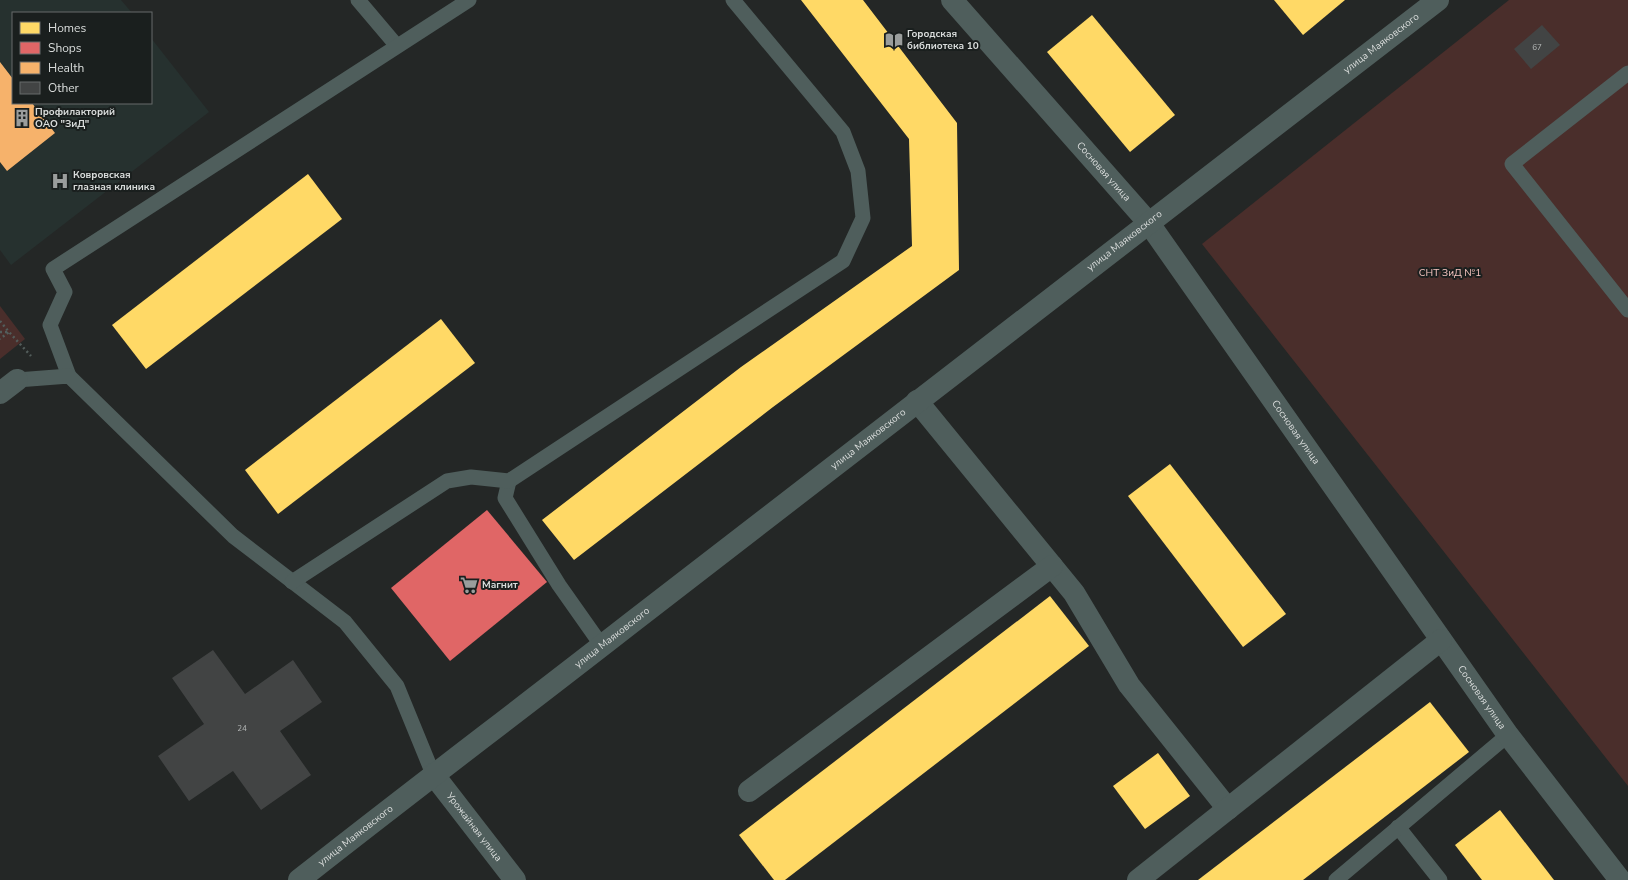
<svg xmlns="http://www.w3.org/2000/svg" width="1628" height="880" viewBox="0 0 1628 880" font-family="'Nunito Sans',sans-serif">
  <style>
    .built { fill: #26312f }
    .green { fill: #4a2e2b }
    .homes { fill: #ffd966 }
    .shops { fill: #e06666 }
    .health { fill: #f6b26b }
    .building { fill: #424444 }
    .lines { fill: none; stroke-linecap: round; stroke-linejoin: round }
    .path { stroke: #535d5b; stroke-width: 2.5; stroke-dasharray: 2 3; stroke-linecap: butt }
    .service { stroke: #4f5e5c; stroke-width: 15 }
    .minor { stroke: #4f5e5c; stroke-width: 22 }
    .tertiary { stroke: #4f5e5c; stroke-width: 22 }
    .labels { text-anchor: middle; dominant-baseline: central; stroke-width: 4; stroke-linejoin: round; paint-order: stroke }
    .number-label { font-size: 8px; fill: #b3b6b5 }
    .poi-label { font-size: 10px; font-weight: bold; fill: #d9dcdb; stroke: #1a1f1e; text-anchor: start }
    .street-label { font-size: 10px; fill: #d9dcdb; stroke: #1a1f1e }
    .park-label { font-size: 10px; fill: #f7c5c0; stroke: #1a1f1e }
  </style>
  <rect width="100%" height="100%" fill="#242726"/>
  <polygon class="built" points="0,0 121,0 132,13 13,13 13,103 151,103 151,38 209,112 11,265 0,250"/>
  <g class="green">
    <polygon points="1509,0 1628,0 1628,786 1202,244"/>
    <polygon points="0,306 25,339 0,359"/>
  </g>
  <g class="homes">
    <polygon points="801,0 863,0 957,123 959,270 773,407 574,560 542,520 741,367 912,246 909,139"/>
    <polygon points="1274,0 1345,0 1303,35"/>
    <polygon points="1092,15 1175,115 1130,152 1047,52"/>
    <polygon points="308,174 342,219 146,369 112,325"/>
    <polygon points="441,319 475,363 278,514 245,470"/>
    <polygon points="1170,464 1286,614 1243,647 1128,496"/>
    <polygon points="1050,596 1089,646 785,880 774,880 739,835"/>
    <polygon points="1430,702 1469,752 1303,880 1198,880"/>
    <polygon points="1158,753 1190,796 1145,829 1113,786"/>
    <polygon points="1500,810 1554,880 1482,880 1455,845"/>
  </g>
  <polygon class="shops" points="487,510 547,582 450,661 391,588"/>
  <polygon class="health" points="0,62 13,79 13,103 32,103 55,133 7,171 0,162"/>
  <g class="building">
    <polygon points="1542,25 1560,45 1531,69 1514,49"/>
    <polygon points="213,650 245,694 293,660 322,702 280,731 311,775 261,810 233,771 189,801 158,756 204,724 172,678"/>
  </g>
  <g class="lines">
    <g class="path">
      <polyline points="0,321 9,332 0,339"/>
      <polyline points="0,332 9,332 31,356"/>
    </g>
    <g class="service">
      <polyline points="358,0 397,46"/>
      <polyline points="1628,73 1512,164 1628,310"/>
      <polyline points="69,376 50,325 65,292 53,269 469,0"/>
      <polyline points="17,380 69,376 233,536 345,622 397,686 433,774"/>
      <polyline points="509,481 505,498 559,585 602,646"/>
      <polyline points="292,582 447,481 471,477 509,481 843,261 863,218 858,171 843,132 733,0"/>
      <polyline points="1398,827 1440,880"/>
      <polyline points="1336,880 1508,735"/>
    </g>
    <g class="minor">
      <path id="s1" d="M952 0 1148 222 1508 735 1620 880"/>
      <polyline points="0,393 17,380"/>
      <polyline points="917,401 1074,593 1129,685 1228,809"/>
      <path id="s2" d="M433 774 515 880"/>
      <polyline points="749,791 1052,566"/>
      <polyline points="1138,880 1441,640"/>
    </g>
    <path class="tertiary" id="s3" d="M299 880C409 793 521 709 631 623 900 415 1168 206 1438 0"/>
  </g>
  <defs>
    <g id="library-bare" transform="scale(1.38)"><path d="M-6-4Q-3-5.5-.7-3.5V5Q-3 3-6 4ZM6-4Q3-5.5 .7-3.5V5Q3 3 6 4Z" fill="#9a9d9c" stroke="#1a1f1e" stroke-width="2.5" paint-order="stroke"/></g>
    <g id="building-bare" transform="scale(1.38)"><path d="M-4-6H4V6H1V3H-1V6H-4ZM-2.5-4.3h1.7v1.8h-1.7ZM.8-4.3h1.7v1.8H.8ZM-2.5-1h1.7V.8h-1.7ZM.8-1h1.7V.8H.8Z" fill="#9a9d9c" stroke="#1a1f1e" stroke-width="2.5" paint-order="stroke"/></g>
    <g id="hospital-bare" transform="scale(1.38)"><path d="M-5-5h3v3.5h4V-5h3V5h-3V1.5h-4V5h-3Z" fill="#9a9d9c" stroke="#1a1f1e" stroke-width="2.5" paint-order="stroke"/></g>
    <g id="supermarket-bare" transform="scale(1.38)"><path d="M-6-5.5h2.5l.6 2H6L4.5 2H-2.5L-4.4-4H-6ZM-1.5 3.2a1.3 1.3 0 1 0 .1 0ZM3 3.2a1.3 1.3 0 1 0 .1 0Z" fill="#9a9d9c" stroke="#1a1f1e" stroke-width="2.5" paint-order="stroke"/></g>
  </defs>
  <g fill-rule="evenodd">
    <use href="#library-bare" x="894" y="40"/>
    <use href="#building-bare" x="22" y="118"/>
    <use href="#hospital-bare" x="60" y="181"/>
    <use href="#supermarket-bare" x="469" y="585"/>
  </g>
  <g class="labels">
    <g class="number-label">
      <text x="1537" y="47">67</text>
      <text x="242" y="728">24</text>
    </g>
    <g class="poi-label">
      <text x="907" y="34">Городская<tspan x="907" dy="12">библиотека 10</tspan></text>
      <text x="35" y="112">Профилакторий<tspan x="35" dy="12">ОАО "ЗиД"</tspan></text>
      <text x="73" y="175">Ковровская<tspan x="73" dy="12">глазная клиника</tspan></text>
      <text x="482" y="585">Магнит</text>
    </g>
    <g class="street-label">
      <text stroke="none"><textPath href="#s3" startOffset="1368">улица Маяковского</textPath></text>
      <text stroke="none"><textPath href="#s1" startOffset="229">Сосновая улица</textPath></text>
      <text stroke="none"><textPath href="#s3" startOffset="1044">улица Маяковского</textPath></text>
      <text stroke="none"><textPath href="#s1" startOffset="553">Сосновая улица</textPath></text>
      <text stroke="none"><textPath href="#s3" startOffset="720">улица Маяковского</textPath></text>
      <text stroke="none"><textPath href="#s3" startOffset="396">улица Маяковского</textPath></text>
      <text stroke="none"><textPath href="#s1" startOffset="877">Сосновая улица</textPath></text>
      <text stroke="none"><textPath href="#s2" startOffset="67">Урожайная улица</textPath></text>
      <text stroke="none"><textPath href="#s3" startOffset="72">улица Маяковского</textPath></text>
    </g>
    <g class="park-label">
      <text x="1450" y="273">СНТ ЗиД №1</text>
    </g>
  </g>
  <rect x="12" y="12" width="140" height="92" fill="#1a1f1e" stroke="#666b6a"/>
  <rect x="20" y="22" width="20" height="12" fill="#ffd966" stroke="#666b6a"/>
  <text x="48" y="32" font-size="12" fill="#d9dcdb">Homes</text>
  <rect x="20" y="42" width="20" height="12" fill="#e06666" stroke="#666b6a"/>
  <text x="48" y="52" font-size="12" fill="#d9dcdb">Shops</text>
  <rect x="20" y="62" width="20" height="12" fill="#f6b26b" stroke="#666b6a"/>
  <text x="48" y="72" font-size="12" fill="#d9dcdb">Health</text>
  <rect x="20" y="82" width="20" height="12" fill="#424444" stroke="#666b6a"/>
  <text x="48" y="92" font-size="12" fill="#d9dcdb">Other</text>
</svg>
